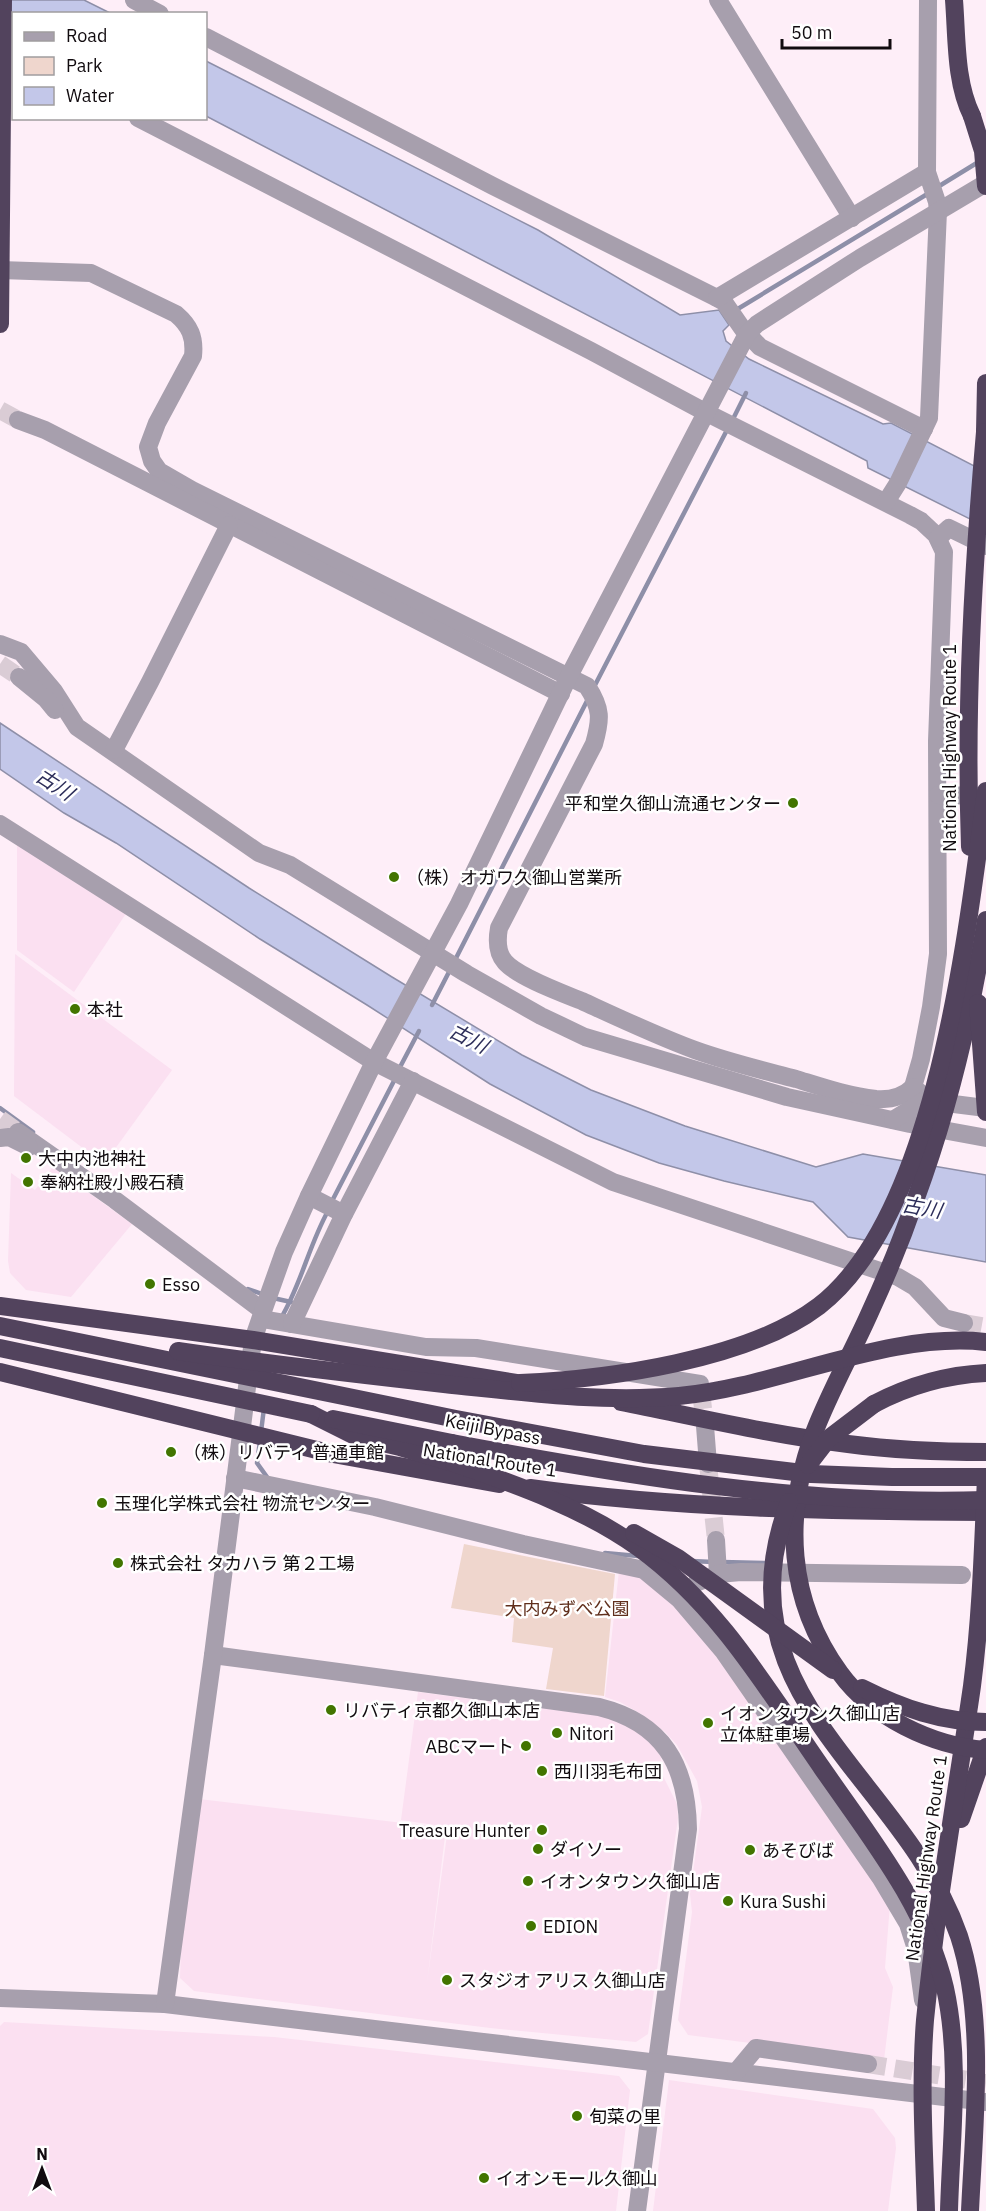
<svg xmlns="http://www.w3.org/2000/svg" width="986" height="2211" viewBox="0 0 986 2211" font-family="'IBM Plex Sans','Noto Sans JP',sans-serif">
  <style>
    .built { fill: #fbe0f1 }
    .green { fill: #efd6cd }
    .water { fill: #c3c7e9; stroke: #8e8fa8; stroke-width: 1.5 }
    .lines { fill: none; stroke-linecap: round; stroke-linejoin: round }
    .stream { stroke: #8e8fa8; stroke-width: 4.5 }
    .minor-tunnel { stroke: #daccd5; stroke-width: 18; stroke-dasharray: 18 9; stroke-linecap: butt }
    .minor { stroke: #a79fad; stroke-width: 18 }
    .highway { stroke: #52435d; stroke-width: 18 }
    .highway-bridge { stroke: #52435d; stroke-width: 18 }
    .poi-dot { fill: #427500; stroke: #fff; stroke-width: 2 }
    .labels { text-anchor: middle; dominant-baseline: central; stroke-width: 5; stroke-linejoin: round; paint-order: stroke }
    .street-label { font-size: 18px; fill: #110b0f; stroke: #fff }
    .poi-label { font-size: 18px; fill: #110b0f; stroke: #fff; text-anchor: start }
    .park-label { font-size: 18px; fill: #602f1c; stroke: #fff }
    .water-label { font-size: 20px; font-style: italic; fill: #2d2e5a; stroke: #fff }
  </style>
  <rect width="100%" height="100%" fill="#feeef8"/>
  <g class="built">
    <polygon points="17,842 127,912 74,992 17,950"/>
    <polygon points="15,954 172,1070 104,1164 14,1096"/>
    <polygon points="53,1167 132,1224 71,1297 26,1290 10,1273 8,1261 11,1173 35,1190"/>
    <polygon points="619,1571 633,1572 675,1607 703,1637 890,1904 885,1968 893,1987 884,2060 688,2035 678,2020 692,1912 690,1894 702,1807 697,1781 677,1745 665,1732 641,1714 620,1702 605,1697"/>
    <polygon points="418,1692 610,1717 621,1721 652,1743 661,1757 660,1770 677,1804 678,1818 648,2034 636,2042 490,2028 194,1991 180,1978 181,1945 199,1799 446,1828 427,1983 448,1827 401,1820"/>
    <polygon points="4,2022 274,2037 619,2076 630,2090 616,2211 0,2211 0,2026"/>
    <polygon points="669,2080 873,2109 895,2138 896,2148 888,2211 653,2211"/>
  </g>
  <polygon class="green" points="464,1544 615,1574 604,1696 546,1689 553,1648 512,1642 514,1618 451,1608"/>
  <g class="water">
    <polygon points="0,0 84,0 110,13 14,14 13,17 0,10"/>
    <polygon points="206,61 538,230 680,315 719,310 729,325 723,331 726,341 749,359 883,424 891,423 986,472 986,527 868,468 867,461 206,116"/>
    <polygon points="0,723 249,888 392,977 522,1055 591,1090 685,1126 816,1167 863,1154 986,1175 986,1262 848,1237 813,1202 724,1181 659,1163 586,1135 490,1084 367,1005 260,939 116,843 64,813 0,769"/>
  </g>
  <g class="lines">
    <g class="stream">
      <polyline points="936,188 980,161"/>
      <polyline points="736,310 929,193"/>
      <polyline points="732,421 746,393"/>
      <polyline points="594,687 728,428"/>
      <polyline points="454,962 589,697"/>
      <polyline points="432,1005 450,970"/>
      <polyline points="399,1069 419,1031"/>
      <polyline points="0,1108 33,1132"/>
      <polyline points="331,1203 396,1077"/>
      <polyline points="248,1289 265,1295"/>
      <polyline points="273,1298 291,1302"/>
      <path d="M281 1318C301 1285 309 1245 328 1211"/>
      <polyline points="261,1432 264,1408"/>
      <polyline points="260,1441 257,1463 267,1477"/>
      <polyline points="605,1553 638,1556"/>
      <polyline points="692,1561 713,1562"/>
      <polyline points="722,1562 767,1563"/>
    </g>
    <g class="minor-tunnel">
      <polyline points="0,410 18,420"/>
      <polyline points="0,664 19,677"/>
      <polyline points="0,1119 18,1132"/>
      <polyline points="964,1323 986,1327"/>
      <polyline points="701,1391 705,1426"/>
      <polyline points="708,1464 716,1540"/>
      <polyline points="868,2064 986,2083"/>
    </g>
    <g class="minor">
      <polyline points="134,0 160,14"/>
      <polyline points="718,0 852,218"/>
      <polyline points="206,37 493,186 717,298 724,302 742,328 760,347 924,429"/>
      <polyline points="138,118 591,351 705,412 910,515 921,521 936,535 944,552 937,741 938,954 931,1007 921,1059 913,1087 930,1101 986,1108"/>
      <path d="M0 270 91 273 176 314C190 326 195 337 193 356L157 423 148 447 152 461 159 471 192 490 587 686C602 709 601 719 594 744L499 928C497 939 497 953 505 962 518 977 562 993 582 1001 619 1018 657 1036 695 1050 728 1062 762 1070 796 1079 822 1087 848 1096 876 1099 890 1100 903 1097 913 1087"/>
      <polyline points="717,298 927,172"/>
      <polyline points="18,420 45,430 561,694"/>
      <polyline points="886,502 898,483 929,418 938,211 937,202 927,172 928,0"/>
      <polyline points="938,538 949,528 986,546"/>
      <polyline points="0,644 21,652 54,691 77,727 259,853 290,865 467,974 541,1016 585,1037 787,1097 910,1124 986,1138"/>
      <polyline points="19,677 46,699 55,710"/>
      <polyline points="114,750 150,682 229,525"/>
      <polyline points="938,795 984,796"/>
      <polyline points="0,824 374,1062 613,1182 898,1277 915,1287 944,1318 964,1323"/>
      <polyline points="893,1120 927,1099"/>
      <polyline points="18,1132 115,1200 263,1311"/>
      <polyline points="0,1138 9,1137 29,1147"/>
      <polyline points="309,1196 344,1214"/>
      <polyline points="262,1319 426,1347 476,1348 700,1384 701,1391"/>
      <polyline points="292,1324 344,1214 413,1081"/>
      <polyline points="705,1426 708,1464"/>
      <polyline points="235,1478 375,1507 523,1544 644,1570 679,1599 724,1652 880,1877 908,1924 916,1949 923,2000"/>
      <polyline points="716,1540 718,1574"/>
      <polyline points="696,1583 718,1574 741,1572 962,1575"/>
      <path d="M213 1655 599 1707C663 1723 687 1765 688 1829L637 2211"/>
      <polyline points="0,1998 165,2004 986,2102"/>
      <polyline points="165,2004 213,1655 253,1340 263,1311 284,1252 309,1196 374,1062 459,904 568,678 747,334 757,324 860,258 986,183"/>
      <polyline points="736,2072 756,2048 868,2064"/>
    </g>
    <g class="highway">
      <path d="M954 0C957 37 955 82 972 116"/>
      <polyline points="0,324 3,0"/>
      <polyline points="985,432 986,383"/>
      <polyline points="0,1306 253,1340 529,1385"/>
      <polyline points="0,1372 333,1454 499,1484"/>
      <path d="M621 1402C697 1417 772 1435 848 1444 894 1450 940 1452 986 1452"/>
      <path d="M874 1404C910 1385 945 1375 986 1373"/>
      <polyline points="311,1414 357,1437 400,1447 454,1463"/>
      <polyline points="333,1419 452,1443"/>
      <path d="M530 1488C681 1509 834 1511 986 1512"/>
      <polyline points="961,1819 986,1747"/>
      <path d="M926 2211C924 2148 920 2083 925 2020 936 1908 956 1797 972 1686 981 1617 983 1547 986 1477"/>
    </g>
    <g class="highway-bridge">
      <polyline points="972,116 983,151 986,186"/>
      <path d="M970 847C965 708 973 570 985 432"/>
      <path d="M986 920C971 1015 949 1108 916 1198 903 1236 888 1273 871 1310 853 1351 830 1391 814 1433 783 1516 787 1600 840 1673 872 1717 932 1746 986 1750"/>
      <polyline points="978,1003 986,1112"/>
      <polyline points="0,1326 456,1419 644,1454 811,1474 892,1477 986,1477"/>
      <polyline points="0,1348 311,1414"/>
      <path d="M178 1351C266 1364 355 1374 444 1384 522 1392 600 1403 679 1396 779 1387 886 1331 986 1342"/>
      <path d="M520 1383C608 1379 748 1360 819 1306 937 1215 967 932 986 791"/>
      <path d="M452 1443C628 1476 806 1506 986 1500"/>
      <path d="M454 1463C517 1485 585 1509 639 1548 719 1606 767 1689 822 1768 869 1836 926 1906 945 1988 961 2060 951 2138 949 2211"/>
      <polyline points="808,1465 828,1439 874,1404"/>
      <path d="M789 1502C715 1698 904 1776 959 1936 986 2019 974 2124 970 2211"/>
      <polyline points="634,1533 678,1558 833,1670"/>
      <path d="M862 1688C902 1708 941 1722 986 1722"/>
    </g>
  </g>
  <g class="poi-dot">
    <circle cx="793" cy="803" r="6"/>
    <circle cx="394" cy="877" r="6"/>
    <circle cx="75" cy="1009" r="6"/>
    <circle cx="26" cy="1158" r="6"/>
    <circle cx="28" cy="1182" r="6"/>
    <circle cx="150" cy="1284" r="6"/>
    <circle cx="171" cy="1452" r="6"/>
    <circle cx="102" cy="1503" r="6"/>
    <circle cx="118" cy="1563" r="6"/>
    <circle cx="331" cy="1710" r="6"/>
    <circle cx="708" cy="1723" r="6"/>
    <circle cx="557" cy="1733" r="6"/>
    <circle cx="526" cy="1746" r="6"/>
    <circle cx="542" cy="1771" r="6"/>
    <circle cx="542" cy="1830" r="6"/>
    <circle cx="538" cy="1849" r="6"/>
    <circle cx="750" cy="1850" r="6"/>
    <circle cx="528" cy="1881" r="6"/>
    <circle cx="728" cy="1901" r="6"/>
    <circle cx="531" cy="1926" r="6"/>
    <circle cx="447" cy="1980" r="6"/>
    <circle cx="577" cy="2116" r="6"/>
    <circle cx="484" cy="2178" r="6"/>
  </g>
  <g class="labels">
    <g class="street-label">
      <text transform="translate(949 748) rotate(-90)">National Highway Route 1</text>
      <text transform="translate(493 1429) rotate(11)">Keiji Bypass</text>
      <text transform="translate(490 1460) rotate(9)">National Route 1</text>
      <text transform="translate(926 1858) rotate(-82)">National Highway Route 1</text>
    </g>
    <g class="poi-label">
      <text x="781" y="803" text-anchor="end">平和堂久御山流通センター</text>
      <text x="406" y="877">（株）オガワ久御山営業所</text>
      <text x="87" y="1009">本社</text>
      <text x="38" y="1158">大中内池神社</text>
      <text x="40" y="1182">奉納社殿小殿石積</text>
      <text x="162" y="1284">Esso</text>
      <text x="183" y="1452">（株）リバティ 普通車館</text>
      <text x="114" y="1503">玉理化学株式会社 物流センター</text>
      <text x="130" y="1563">株式会社 タカハラ 第２工場</text>
      <text x="343" y="1710">リバティ京都久御山本店</text>
      <text x="720" y="1713">イオンタウン久御山店<tspan x="720" dy="21">立体駐車場</tspan></text>
      <text x="569" y="1733">Nitori</text>
      <text x="514" y="1746" text-anchor="end">ABCマート</text>
      <text x="554" y="1771">西川羽毛布団</text>
      <text x="530" y="1830" text-anchor="end">Treasure Hunter</text>
      <text x="550" y="1849">ダイソー</text>
      <text x="762" y="1850">あそびば</text>
      <text x="540" y="1881">イオンタウン久御山店</text>
      <text x="740" y="1901">Kura Sushi</text>
      <text x="543" y="1926">EDION</text>
      <text x="459" y="1980">スタジオ アリス 久御山店</text>
      <text x="589" y="2116">旬菜の里</text>
      <text x="496" y="2178">イオンモール久御山</text>
    </g>
    <g class="park-label">
      <text x="567" y="1608">大内みずべ公園</text>
    </g>
    <g class="water-label">
      <text transform="translate(55 784) rotate(33)">古川</text>
      <text transform="translate(469 1038) rotate(27)">古川</text>
      <text transform="translate(922 1207) rotate(10)">古川</text>
    </g>
  </g>
  <rect x="12" y="12" width="195" height="108" fill="#ffffff" stroke="#a09d9f" stroke-width="1.5"/>
  <rect x="24" y="32" width="30" height="9" fill="#a79fad" stroke="#a09d9f" stroke-width="1.5"/>
  <text x="66" y="42" font-size="18" fill="#110b0f">Road</text>
  <rect x="24" y="57" width="30" height="18" fill="#efd6cd" stroke="#a09d9f" stroke-width="1.5"/>
  <text x="66" y="72" font-size="18" fill="#110b0f">Park</text>
  <rect x="24" y="87" width="30" height="18" fill="#c3c7e9" stroke="#a09d9f" stroke-width="1.5"/>
  <text x="66" y="102" font-size="18" fill="#110b0f">Water</text>
  <g transform="translate(42 2169)" stroke="#ffffff" stroke-width="4.5" paint-order="stroke">
  <path d="M0-4.5L10 22L0 15L-10 22Z" fill="#110b0f"/>
  <text y="-9" font-size="16" font-weight="bold" text-anchor="middle" fill="#110b0f">N</text>
  </g>
  <path d="M782 39v9h108v-9" fill="none" stroke="#110b0f" stroke-width="3"/>
  <text x="791" y="39" font-size="18" fill="#110b0f" stroke="#ffffff" stroke-width="4.5" paint-order="stroke">50 m</text>
</svg>
